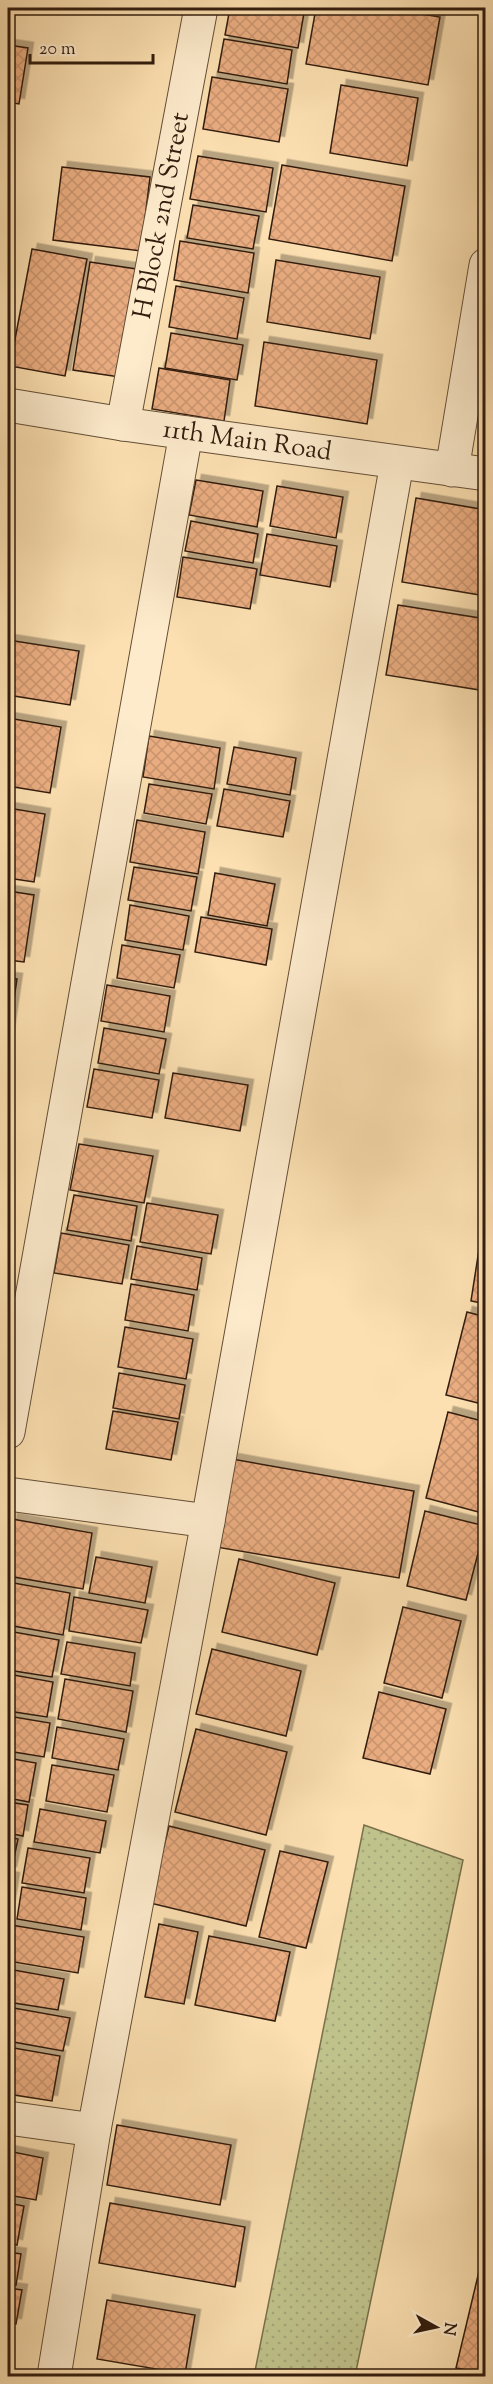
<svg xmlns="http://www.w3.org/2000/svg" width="493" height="2384" viewBox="0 0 493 2384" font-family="'Sorts Mill Goudy',serif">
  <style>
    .grass { fill: url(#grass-dots); stroke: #79704c; stroke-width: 1.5 }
    .building { fill: url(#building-cross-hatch); stroke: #321d0e; stroke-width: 1.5; filter: url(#shadow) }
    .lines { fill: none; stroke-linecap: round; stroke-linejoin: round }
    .minor-casing { stroke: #644e37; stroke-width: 35 }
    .minor { stroke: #fdebcc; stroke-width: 33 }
    .labels { text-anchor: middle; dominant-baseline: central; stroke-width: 4.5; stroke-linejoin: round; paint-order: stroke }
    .street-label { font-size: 26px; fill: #321d0e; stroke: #fdebcc }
  </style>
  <defs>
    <pattern id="grass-dots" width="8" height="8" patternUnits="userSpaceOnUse" patternTransform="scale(1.5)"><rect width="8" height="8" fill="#c0c28b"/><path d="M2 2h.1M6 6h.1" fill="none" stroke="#a5a677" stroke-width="1.8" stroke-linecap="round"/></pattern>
    <pattern id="building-cross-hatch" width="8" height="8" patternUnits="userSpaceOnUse" patternTransform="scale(1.5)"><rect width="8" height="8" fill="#eaad81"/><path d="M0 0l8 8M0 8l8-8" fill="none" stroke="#c9946e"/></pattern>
    <filter id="shadow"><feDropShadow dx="5.5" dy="-5.5" stdDeviation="0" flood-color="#0004"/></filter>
  </defs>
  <rect width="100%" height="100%" fill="#fce0b1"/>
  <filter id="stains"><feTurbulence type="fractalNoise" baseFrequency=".00333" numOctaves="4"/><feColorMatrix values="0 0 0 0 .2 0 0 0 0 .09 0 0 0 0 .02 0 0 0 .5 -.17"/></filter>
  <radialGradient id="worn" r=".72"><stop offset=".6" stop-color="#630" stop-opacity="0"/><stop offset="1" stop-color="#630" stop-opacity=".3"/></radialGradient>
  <polygon class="grass" points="364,1825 463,1860 355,2376 254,2376"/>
  <g class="building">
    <polygon points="230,8 271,8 304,13 298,48 225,35"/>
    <polygon points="316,8 384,8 440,17 428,85 306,64"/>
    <polygon points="224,39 292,50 287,84 218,72"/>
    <polygon points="8,45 28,48 19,104 8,102"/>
    <polygon points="212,77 288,89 279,142 203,129"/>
    <polygon points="341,85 418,98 407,166 330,153"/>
    <polygon points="198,156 273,168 266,212 190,199"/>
    <polygon points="282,165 405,186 392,261 269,239"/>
    <polygon points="62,167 150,177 141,251 53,240"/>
    <polygon points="193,205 259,216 253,249 187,238"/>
    <polygon points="180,241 254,253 248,293 174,280"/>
    <polygon points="32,249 87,259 65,376 10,366"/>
    <polygon points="276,260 380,277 370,339 267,322"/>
    <polygon points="90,262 143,270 126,378 73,370"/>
    <polygon points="176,286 244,298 237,339 169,327"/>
    <polygon points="171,333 243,345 237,380 165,368"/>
    <polygon points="264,342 377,360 367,424 255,406"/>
    <polygon points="159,368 230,380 224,421 152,409"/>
    <polygon points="196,480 263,491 257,527 189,515"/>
    <polygon points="277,486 343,497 336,538 270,526"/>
    <polygon points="416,498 486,510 486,596 402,582"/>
    <polygon points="191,521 258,534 253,563 185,551"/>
    <polygon points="267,534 337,546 330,587 260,575"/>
    <polygon points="183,557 257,569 250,609 177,597"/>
    <polygon points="398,605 486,619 486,691 386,675"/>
    <polygon points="8,640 79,651 70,705 8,695"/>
    <polygon points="8,718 61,727 50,793 8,786"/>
    <polygon points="149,736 220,748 214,789 143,777"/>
    <polygon points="234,747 296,758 290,795 227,784"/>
    <polygon points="149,784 212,794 206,824 144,813"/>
    <polygon points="224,789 290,801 283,837 217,826"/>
    <polygon points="8,808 45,814 34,882 8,878"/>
    <polygon points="137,820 205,832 198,874 130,862"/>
    <polygon points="134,867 197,877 191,911 128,900"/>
    <polygon points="215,873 275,884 267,926 208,915"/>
    <polygon points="8,891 34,895 24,962 8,960"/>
    <polygon points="130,905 189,916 183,950 125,940"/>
    <polygon points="201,917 272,929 266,965 195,952"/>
    <polygon points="122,945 180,955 174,988 117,978"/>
    <polygon points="8,978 17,979 8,1040"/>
    <polygon points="107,985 170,996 164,1032 101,1021"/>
    <polygon points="104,1028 166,1039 159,1074 98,1063"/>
    <polygon points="94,1069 159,1080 152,1118 87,1107"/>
    <polygon points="173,1073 248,1085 240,1131 165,1118"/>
    <polygon points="79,1144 153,1156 144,1203 70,1190"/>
    <polygon points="74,1195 137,1206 131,1241 67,1230"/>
    <polygon points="147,1203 218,1215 211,1254 140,1242"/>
    <polygon points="61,1233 129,1245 122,1284 54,1273"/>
    <polygon points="480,1243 486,1244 486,1304 471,1301"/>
    <polygon points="137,1246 202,1258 197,1290 131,1279"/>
    <polygon points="131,1284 194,1295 188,1331 125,1320"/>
    <polygon points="467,1312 486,1317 486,1405 446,1395"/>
    <polygon points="125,1327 193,1339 186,1379 118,1367"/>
    <polygon points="119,1373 185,1385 179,1419 113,1408"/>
    <polygon points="113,1411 178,1422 171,1460 106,1449"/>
    <polygon points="448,1412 486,1422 486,1514 426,1498"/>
    <polygon points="232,1459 414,1491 399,1578 216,1547"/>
    <polygon points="425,1511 485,1526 466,1600 407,1586"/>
    <polygon points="12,1519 92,1533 83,1589 8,1576 8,1542"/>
    <polygon points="96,1557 152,1567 145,1603 89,1593"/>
    <polygon points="239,1559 335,1583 317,1655 222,1632"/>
    <polygon points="8,1582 70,1593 63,1635 8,1625"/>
    <polygon points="74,1597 148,1610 141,1643 69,1631"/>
    <polygon points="403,1607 461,1621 442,1698 384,1683"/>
    <polygon points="8,1631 59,1640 52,1677 8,1670"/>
    <polygon points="67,1642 135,1653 130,1686 61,1674"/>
    <polygon points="212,1649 301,1671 286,1736 196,1714"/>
    <polygon points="8,1674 53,1682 47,1717 8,1711"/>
    <polygon points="65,1679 133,1691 126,1732 58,1719"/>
    <polygon points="379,1692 446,1709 430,1774 363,1758"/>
    <polygon points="8,1716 50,1723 44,1757 8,1751"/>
    <polygon points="57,1727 124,1739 118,1770 52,1758"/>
    <polygon points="196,1729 287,1752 266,1835 175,1812"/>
    <polygon points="8,1758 36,1763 29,1802 8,1798"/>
    <polygon points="52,1765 114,1775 107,1812 46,1801"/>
    <polygon points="8,1802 28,1805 23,1836 8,1833"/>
    <polygon points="40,1809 106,1821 100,1853 34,1842"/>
    <polygon points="169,1826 265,1850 246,1926 150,1903"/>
    <polygon points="8,1837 18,1839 11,1872 8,1872"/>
    <polygon points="28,1848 90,1858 84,1893 22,1883"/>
    <polygon points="280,1851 328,1862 306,1948 259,1937"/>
    <polygon points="8,1877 14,1878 8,1916"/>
    <polygon points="22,1887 86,1898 81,1930 17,1919"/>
    <polygon points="159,1924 198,1932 184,2004 145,1997"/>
    <polygon points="11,1925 84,1937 78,1973 8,1961"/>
    <polygon points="209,1936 290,1952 275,2021 195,2005"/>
    <polygon points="8,1969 64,1979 58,2010 8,2002"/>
    <polygon points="8,2007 70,2018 63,2051 8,2041"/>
    <polygon points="8,2047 60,2056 52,2101 8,2094"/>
    <polygon points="117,2125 231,2145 220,2205 107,2185"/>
    <polygon points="8,2151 43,2158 36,2200 8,2195"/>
    <polygon points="8,2203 24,2206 17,2245 8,2243"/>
    <polygon points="110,2203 245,2227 235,2287 99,2263"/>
    <polygon points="486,2242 486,2374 456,2368"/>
    <polygon points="8,2252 21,2254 16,2285 8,2283"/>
    <polygon points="8,2288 22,2290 16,2324 8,2323"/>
    <polygon points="107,2300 195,2315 185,2374 97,2359"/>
  </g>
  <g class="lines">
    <g class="minor-casing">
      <g id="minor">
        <path id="s1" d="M8 405 123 424 486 474"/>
        <path id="s2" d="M123 424 201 8"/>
        <polyline points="452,470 486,265"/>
        <polyline points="8,1432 186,433"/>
        <polyline points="8,1494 208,1521"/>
        <polyline points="8,2118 94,2130"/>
        <polyline points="54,2376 94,2130 208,1521 397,463"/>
      </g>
    </g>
    <use href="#minor" class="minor"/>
  </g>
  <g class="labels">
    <g class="street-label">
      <text stroke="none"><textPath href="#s2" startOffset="212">H Block 2nd Street</textPath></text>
      <text stroke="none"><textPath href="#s1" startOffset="242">11th Main Road</textPath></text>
    </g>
  </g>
  <rect width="493" height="2384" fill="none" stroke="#fce0b1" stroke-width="30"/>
  <rect x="9" y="9" width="475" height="2366" fill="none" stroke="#321d0e" stroke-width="3"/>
  <rect x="15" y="15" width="463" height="2354" fill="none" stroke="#321d0e" stroke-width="1.5"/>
  <g transform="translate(436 2327) rotate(98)" stroke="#fdebcc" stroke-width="4.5" paint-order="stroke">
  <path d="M0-4.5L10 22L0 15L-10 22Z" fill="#321d0e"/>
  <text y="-9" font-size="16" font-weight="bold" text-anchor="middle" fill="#321d0e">N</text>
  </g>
  <path d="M30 54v9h123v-9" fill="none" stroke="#321d0e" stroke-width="3"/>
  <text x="39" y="54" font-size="18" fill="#321d0e" stroke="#fdebcc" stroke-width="4.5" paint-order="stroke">20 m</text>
  <rect width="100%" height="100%" filter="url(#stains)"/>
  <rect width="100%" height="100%" fill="url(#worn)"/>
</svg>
